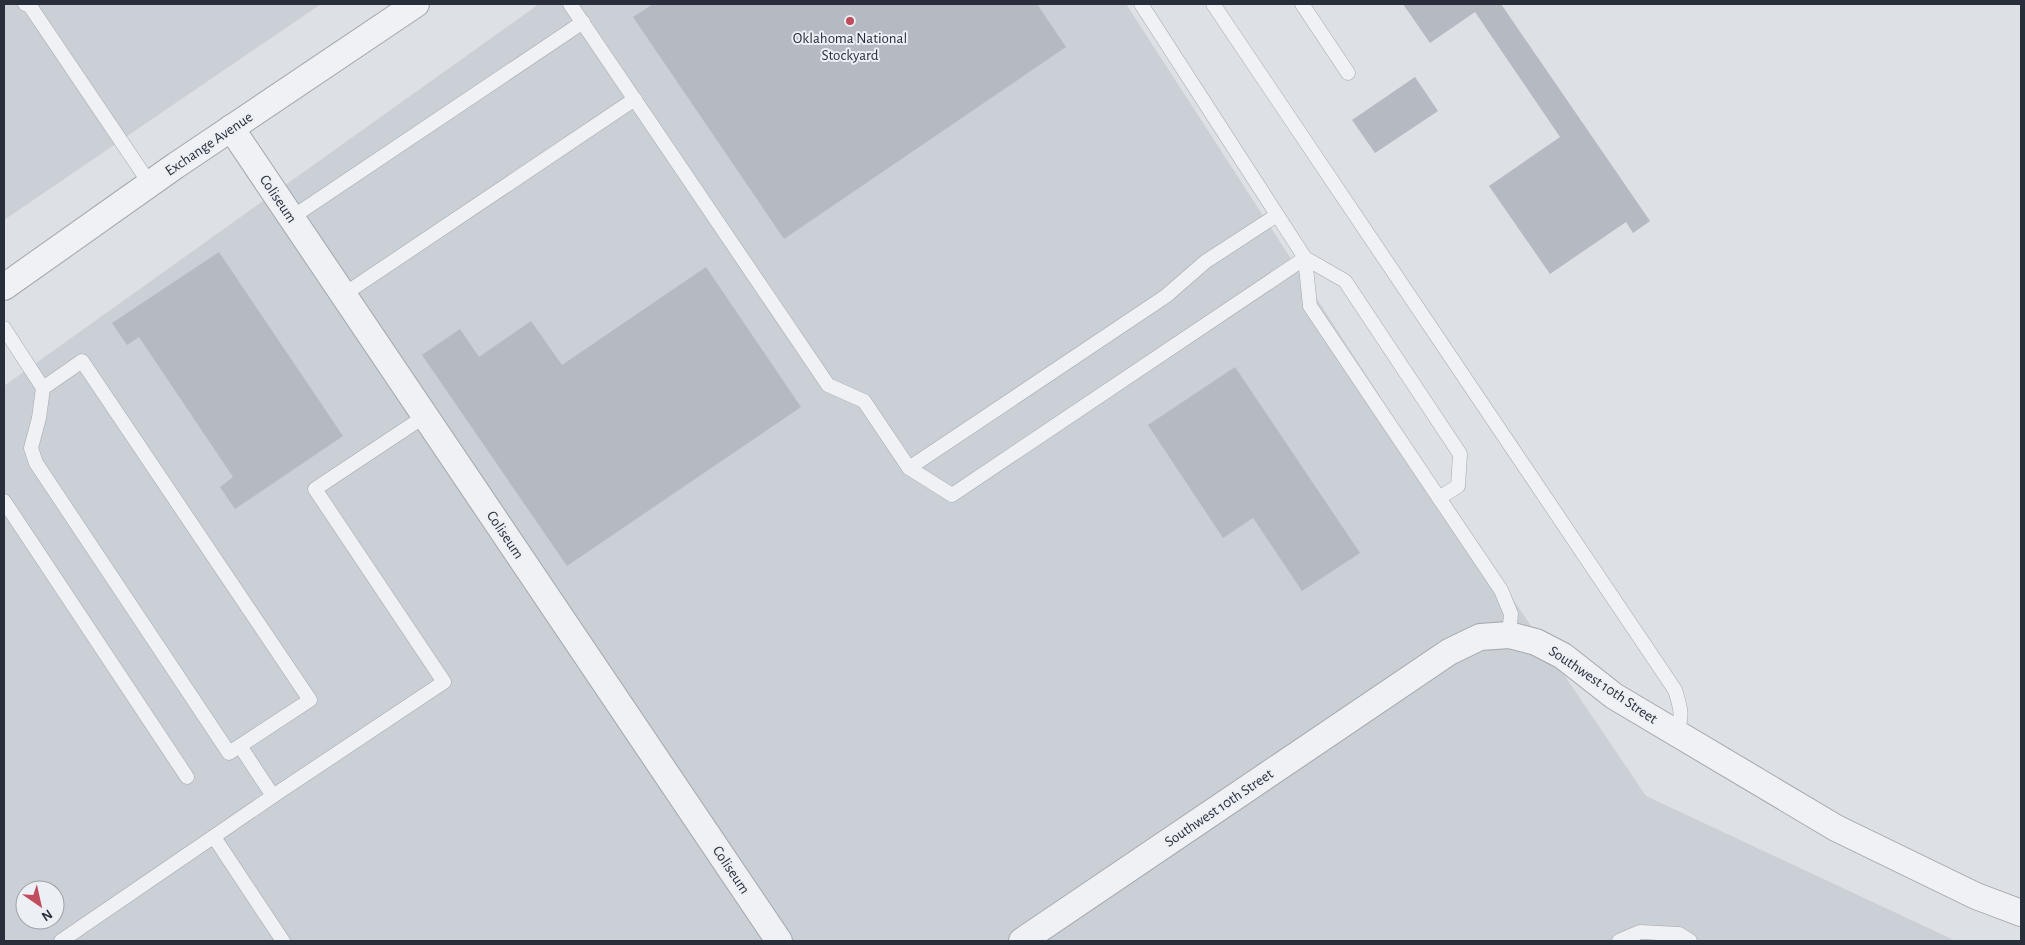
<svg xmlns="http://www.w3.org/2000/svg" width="2025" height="945" viewBox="0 0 2025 945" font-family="'Alegreya Sans',sans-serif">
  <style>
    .built { fill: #cbcfd6; fill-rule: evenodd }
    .building { fill: #b5b9c1 }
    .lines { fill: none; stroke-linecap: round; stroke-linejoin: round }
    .service-casing { stroke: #a3a7ae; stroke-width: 15 }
    .minor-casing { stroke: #a3a7ae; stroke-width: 28 }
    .service { stroke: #eff1f4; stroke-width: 14 }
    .minor { stroke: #eff1f4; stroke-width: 26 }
    .poi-dot { fill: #c04c5d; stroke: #eceff3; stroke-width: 2 }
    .labels { text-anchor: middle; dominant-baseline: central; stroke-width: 4; stroke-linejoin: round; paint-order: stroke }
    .poi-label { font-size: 15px; fill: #282e3a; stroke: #eceff3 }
    .street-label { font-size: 15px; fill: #282e3a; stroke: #eceff3 }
  </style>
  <rect width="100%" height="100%" fill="#dde0e5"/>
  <g class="built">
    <polygon points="4,4 321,4 4,220"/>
    <path d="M539 4H1126L1473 540 1646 796 1956 941H4V386ZM25 890H55V920H25Z"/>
  </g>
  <g class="building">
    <polygon points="653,4 1037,4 1066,47 784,239 633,17"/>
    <polygon points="1403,4 1501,4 1650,221 1633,233 1626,222 1550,274 1489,186 1560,137 1475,12 1430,43"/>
    <polygon points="1415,77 1438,111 1375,153 1352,120"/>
    <polygon points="219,252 343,436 235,509 220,487 233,477 139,337 127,345 112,323"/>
    <polygon points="706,267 801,407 567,566 422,355 460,329 479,357 531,321 562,365"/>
    <polygon points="1235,367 1360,553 1302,591 1253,518 1223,538 1148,425"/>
  </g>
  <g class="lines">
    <g class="service-casing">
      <g id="service">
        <polyline points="25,4 30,6 150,184"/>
        <polyline points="570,4 828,385 864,401 909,468 952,495 1305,258 1310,306 1439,498"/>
        <polyline points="1141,4 1305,258 1345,281 1460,454 1458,486 1439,498 1501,590 1511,614 1509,635"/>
        <path d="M1213 4 1675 690C1680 706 1684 717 1676 732"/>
        <polyline points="1302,4 1348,73"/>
        <polyline points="291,218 583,22"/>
        <polyline points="343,295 635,99"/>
        <polyline points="4,328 43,388 39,418 31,448 36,463 229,753 310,700 82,361 43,388"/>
        <polyline points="909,468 1166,296 1205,262 1277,215"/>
        <polyline points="4,501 187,777"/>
        <polyline points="273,796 444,682 315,489 425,416"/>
        <polyline points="214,837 283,941"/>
        <polyline points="61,941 273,796 240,746"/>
        <polyline points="1619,941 1640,932 1679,934 1690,941"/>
      </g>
    </g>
    <g class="minor-casing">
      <g id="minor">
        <polyline points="231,128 779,941"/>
        <polyline points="4,287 175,166 416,4"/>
        <polyline points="1022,941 1449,652 1480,637 1509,635 1536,642 1563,656 1614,696 1836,828 1976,896 2021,913"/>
      </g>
    </g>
    <use href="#service" class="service"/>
    <use href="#minor" class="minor"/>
  </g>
  <circle class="poi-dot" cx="850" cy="21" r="5"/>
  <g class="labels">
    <g class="poi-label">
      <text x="850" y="38">Oklahoma National<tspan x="850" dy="17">Stockyard</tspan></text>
    </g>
    <g class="street-label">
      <text transform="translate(209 144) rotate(-34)">Exchange Avenue</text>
      <text transform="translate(278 199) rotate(56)">Coliseum</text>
      <text transform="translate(505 535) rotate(56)">Coliseum</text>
      <text transform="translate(1603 685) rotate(34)">Southwest 10th Street</text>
      <text transform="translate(1219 808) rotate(-34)">Southwest 10th Street</text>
      <text transform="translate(731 870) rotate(56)">Coliseum</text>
    </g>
  </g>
  <rect width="2025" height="945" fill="none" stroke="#282e3a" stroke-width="10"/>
  <g transform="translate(40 905) rotate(146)"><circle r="24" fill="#eceff3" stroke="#9ea2a9"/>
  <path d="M0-4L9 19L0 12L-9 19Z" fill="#c04c5d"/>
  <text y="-8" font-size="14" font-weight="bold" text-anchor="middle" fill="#282e3a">N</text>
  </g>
</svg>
